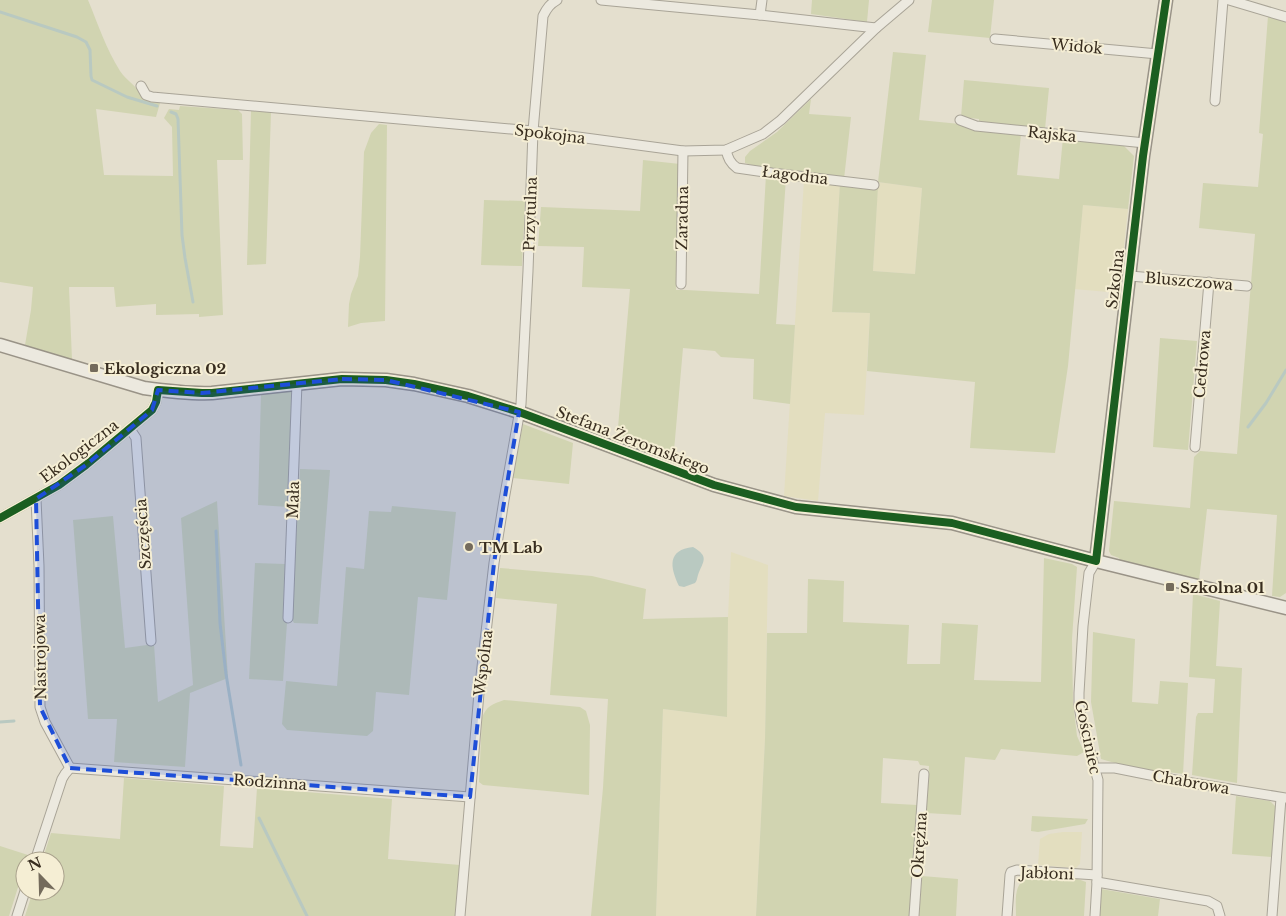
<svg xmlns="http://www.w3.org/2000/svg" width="1286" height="916" viewBox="0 0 1286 916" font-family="'Libre Baskerville',serif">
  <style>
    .farmland { fill: #e3debf }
    .green { fill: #d1d4b1 }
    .water { fill: #b9c9c1 }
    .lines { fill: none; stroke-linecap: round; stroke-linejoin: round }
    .stream { stroke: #b9c9c1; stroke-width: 3 }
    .street-casing { stroke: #a9a497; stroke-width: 11 }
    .secondary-casing { stroke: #999387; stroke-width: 15 }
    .street { stroke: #ece9df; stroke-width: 9 }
    .secondary { stroke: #ece9df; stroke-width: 12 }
    .cycleway-casing { stroke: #f5eed4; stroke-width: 11 }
    .cycleway { stroke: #1b5e20; stroke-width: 8 }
    .marked { fill: #1d4ed8; fill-opacity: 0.2; stroke: #1d4ed8; stroke-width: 4; stroke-dasharray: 10 6; stroke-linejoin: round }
    .poi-dot { fill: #746b5c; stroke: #f5eed4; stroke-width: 2 }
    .labels { text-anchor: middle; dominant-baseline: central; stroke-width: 4; stroke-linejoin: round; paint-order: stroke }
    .street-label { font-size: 15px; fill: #382d1f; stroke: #f5eed4 }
    .poi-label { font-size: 15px; font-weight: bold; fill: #382d1f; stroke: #f5eed4; text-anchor: start }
  </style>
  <rect width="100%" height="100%" fill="#e4dfce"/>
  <g class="farmland">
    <polygon points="804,180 840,183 832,312 870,313 864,415 825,413 818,501 784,496"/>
    <polygon points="878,182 922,188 915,274 873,271"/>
    <polygon points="1083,205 1128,209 1119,293 1074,289"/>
    <polygon points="731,552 768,565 765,739 756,916 656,916 663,709 727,717 728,617"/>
    <polygon points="1063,832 1082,832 1080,864 1076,868 1038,865 1040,839 1049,834"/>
  </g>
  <g class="green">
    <path d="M0 0H88C98 24 106 49 120 71 126 80 136 85 141 95L160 103 156 117 96 109 104 175 173 176 172 127 164 118 169 109 179 110 180 106 238 110 242 114 243 160H217L223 315 199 317V314L156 315V304L116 307 114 287H69L72 360 25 345 31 310 33 287 0 282Z"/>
    <polygon points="812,0 869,0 867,22 811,14"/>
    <polygon points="932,0 994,0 990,38 928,32"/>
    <polygon points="1268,16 1286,21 1286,593 1280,597 1272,596 1277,515 1207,509 1199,581 1120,561 1119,558 1111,555 1109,551 1114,501 1190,508 1194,457 1200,451 1237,454 1255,234 1199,228 1203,183 1258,187 1263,134 1259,133"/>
    <polygon points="893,52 926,55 919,120 960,124 1021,134 1017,175 1059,179 1063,138 1122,144 1134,156 1128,209 1083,205 1068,366 1055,453 970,448 975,382 867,371 870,313 832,312 840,183 878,187 873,271 915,274 922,188 878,182"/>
    <polygon points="964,80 1049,88 1045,129 979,122 979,119 961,117"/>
    <polygon points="811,99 809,114 851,117 844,179 766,169 745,163 745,157 750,151 777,132"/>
    <polygon points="251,111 271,112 266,264 247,265"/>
    <polygon points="379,124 387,125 385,321 361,323 348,327 349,304 351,294 358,276 360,257 364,152 371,133"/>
    <polygon points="643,160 680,164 676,290 686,290 759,294 766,175 786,178 776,324 795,325 790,404 753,399 754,359 721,357 715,351 683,348 673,462 617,439 630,289 582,287 584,247 538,246 541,207 640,211"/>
    <polygon points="484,200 525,201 522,266 481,265"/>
    <polygon points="1160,338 1197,341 1188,450 1153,447"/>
    <polygon points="293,390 288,507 258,505 261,394"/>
    <polygon points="523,424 573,443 569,484 513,478"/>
    <polygon points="300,469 330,470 318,624 294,623 291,618"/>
    <polygon points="217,501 228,678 190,693 185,767 114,762 117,719 88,719 73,520 113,516 125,648 154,644 158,702 193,685 181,518"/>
    <polygon points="392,506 456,512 447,600 418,597 409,695 376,692 373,731 367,736 287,730 282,724 286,681 337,686 346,567 364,569 369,511 391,512"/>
    <polygon points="1044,558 1072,564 1077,567 1072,639 1073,702 1077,736 1084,752 1077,756 1001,749 995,760 965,757 961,815 926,813 929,766 920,765 918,761 883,758 881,803 917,805 910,916 756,916 765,739 767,633 807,633 808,579 844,581 843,622 909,625 907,664 940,664 942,623 978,625 974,680 1041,682"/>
    <polygon points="255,563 285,564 283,618 287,623 283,681 249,679"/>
    <polygon points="500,568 592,576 646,589 643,619 728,617 727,717 663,709 656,916 591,916 603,788 608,699 550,695 557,604 496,598"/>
    <polygon points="1193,594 1220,601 1216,666 1242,668 1237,783 1192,775 1196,717 1198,713 1213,713 1215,679 1189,677"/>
    <polygon points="1093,632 1135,639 1132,702 1158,704 1160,681 1188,683 1183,774 1129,767 1101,759 1091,702"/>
    <path d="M504 700 580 707 586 711 590 725 589 795 483 785 479 782 482 718C486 706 493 704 504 700Z"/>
    <polygon points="124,778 224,786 220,846 253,848 257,788 392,799 388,859 460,865 456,916 25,916 33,891 55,891 55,861 42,861 51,833 120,839"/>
    <polygon points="1236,796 1270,801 1276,807 1273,857 1232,854"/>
    <polygon points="1032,816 1088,819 1085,824 1038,832 1031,831"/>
    <polygon points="0,846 28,855 26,861 25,861 25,865 9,916 0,916"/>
    <path d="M1028 875 1075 878 1086 882 1084 916H1016C1016 898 1013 887 1028 875Z"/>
    <polygon points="922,876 958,879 956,916 919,916"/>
    <polygon points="1101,889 1160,899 1158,916 1099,916"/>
  </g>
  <path class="water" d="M693 547C710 557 703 561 698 575 697 578 697 581 695 583L684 587 679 586C670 567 667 550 693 547Z"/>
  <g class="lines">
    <g class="stream">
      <polyline points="0,12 77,37 86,42 90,50 91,76 92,80 127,97 157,106"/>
      <polyline points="171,112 176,114 178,119 182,235 185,258 193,302"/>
      <polyline points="1248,427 1266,403 1286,370"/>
      <polyline points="216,531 220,623 226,674 241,765"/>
      <polyline points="0,722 14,721"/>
      <polyline points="259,818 307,916"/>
    </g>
    <g class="street-casing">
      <g id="street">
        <polyline points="601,0 760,15 876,28"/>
        <polyline points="1229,0 1286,17"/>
        <polyline points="760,15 762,0"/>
        <polyline points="995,39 1158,54"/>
        <polyline points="141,86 146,95 152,97 533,131 683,151 726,150 763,134 781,120 876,28 909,0"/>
        <polyline points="1215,101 1223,0"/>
        <polyline points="960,120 976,126 1145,143"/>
        <path d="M726 150C728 158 730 163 737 168L772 173 874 185"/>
        <polyline points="1130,276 1247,286"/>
        <polyline points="681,284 683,151"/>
        <polyline points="130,429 136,438 151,641"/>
        <polyline points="1195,447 1209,282"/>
        <polyline points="36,499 39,566 40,707 45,722 70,768"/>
        <polyline points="0,518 59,485 86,465 152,410 156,402 158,390"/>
        <polyline points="288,618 297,383"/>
        <polyline points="70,768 470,797"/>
        <polyline points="1095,768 1115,768 1180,781 1286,798"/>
        <polyline points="35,861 62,779 65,774 70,768"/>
        <polyline points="1097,882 1208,901 1217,906 1220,916"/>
        <polyline points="17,916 25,891"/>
        <path d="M460 916 479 693 494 563 504 500 521 404 528 271 533 131 543 16C547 8 550 4 557 0"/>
        <polyline points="914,916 924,774"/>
        <polyline points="1007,916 1010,875 1011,872 1017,870 1097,875"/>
        <polyline points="1095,916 1097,882 1098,780 1082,723 1079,706 1079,693 1083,626 1089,573 1096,561"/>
        <polyline points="1272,916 1281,798"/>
      </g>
    </g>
    <g class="secondary-casing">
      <g id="secondary">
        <path d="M0 345 144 388C166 391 190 394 212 393L342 379 386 380 414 384 468 396 519 412 714 485 796 507 952 523 1096 561 1286 608"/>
        <polyline points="1096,561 1143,156 1166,0"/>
      </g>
    </g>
    <use href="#street" class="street"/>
    <use href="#secondary" class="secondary"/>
    <g class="cycleway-casing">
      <polyline id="cycleway" points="0,518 59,485 86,465 152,410 156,402 158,390 202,393 212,393 342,379 386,380 414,384 468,396 519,412 714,485 796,507 952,523 1096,561 1143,156 1166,0"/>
    </g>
    <use href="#cycleway" class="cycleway"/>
  </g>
  <path class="marked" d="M342 379 386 380 519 412 494 563 470 797 70 768 40 707 36 499 86 465 152 410 158 390 202 393Z"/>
  <g class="poi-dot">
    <rect x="89" y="363" width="10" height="10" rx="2.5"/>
    <circle cx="469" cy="547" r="5"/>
    <rect x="1165" y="582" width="10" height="10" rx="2.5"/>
  </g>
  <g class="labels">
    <g class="street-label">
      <text transform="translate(1077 46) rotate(5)">Widok</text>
      <text transform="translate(550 134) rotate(7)">Spokojna</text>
      <text transform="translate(1052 134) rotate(6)">Rajska</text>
      <text transform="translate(795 175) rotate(7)">Łagodna</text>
      <text transform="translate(530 214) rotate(-88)">Przytulna</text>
      <text transform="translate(682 218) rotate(-89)">Zaradna</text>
      <text transform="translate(1115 279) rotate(-83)">Szkolna</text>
      <text transform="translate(1189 281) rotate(5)">Bluszczowa</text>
      <text transform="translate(1202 364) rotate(-85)">Cedrowa</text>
      <text transform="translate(633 440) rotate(21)">Stefana Żeromskiego</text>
      <text transform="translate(79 451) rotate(-37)">Ekologiczna</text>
      <text transform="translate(293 500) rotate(-88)">Mała</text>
      <text transform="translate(143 534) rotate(-94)">Szczęścia</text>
      <text transform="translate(40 657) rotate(-91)">Nastrojowa</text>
      <text transform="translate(483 663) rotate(-83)">Wspólna</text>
      <text transform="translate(1088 737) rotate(78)">Gościniec</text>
      <text transform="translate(270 782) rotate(4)">Rodzinna</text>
      <text transform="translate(1191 782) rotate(10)">Chabrowa</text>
      <text transform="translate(919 845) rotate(-86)">Okrężna</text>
      <text transform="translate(1047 873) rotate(2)">Jabłoni</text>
    </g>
    <g class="poi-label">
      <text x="104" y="368">Ekologiczna 02</text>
      <text x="479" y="547">TM Lab</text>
      <text x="1180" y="587">Szkolna 01</text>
    </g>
  </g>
  <g transform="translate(40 876) rotate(337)"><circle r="24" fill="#f5eed4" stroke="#a9a18c"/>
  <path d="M0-4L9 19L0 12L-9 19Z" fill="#746b5c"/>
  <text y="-8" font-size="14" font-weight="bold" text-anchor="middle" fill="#382d1f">N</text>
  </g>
</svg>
